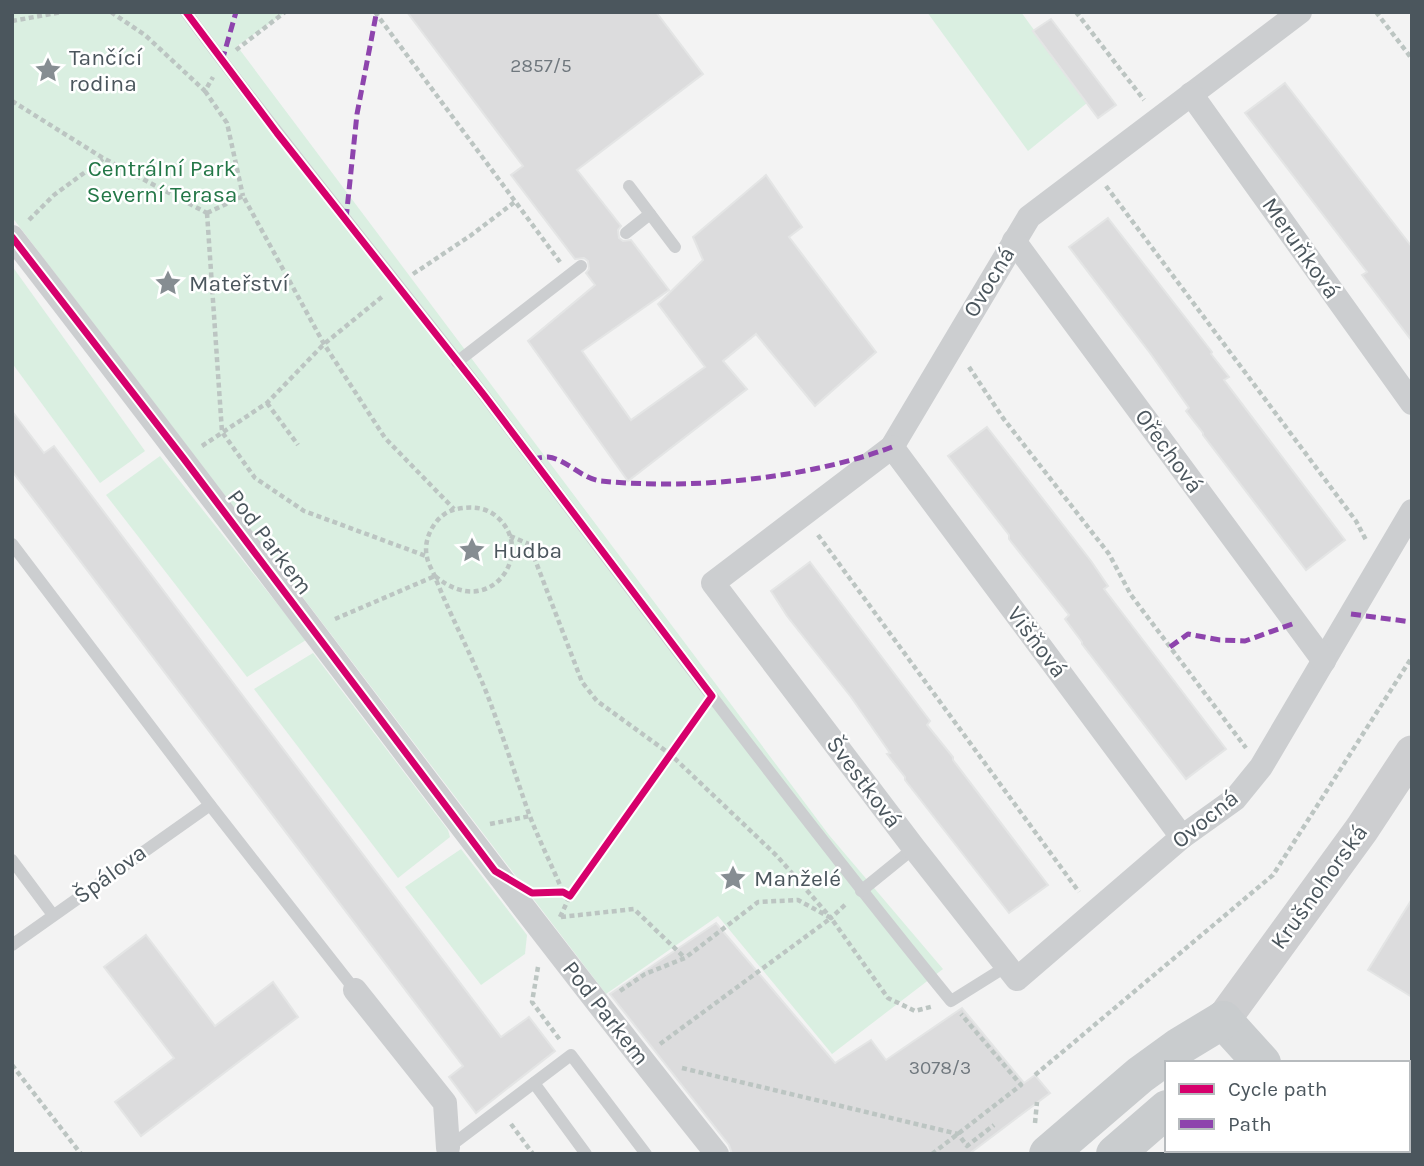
<svg xmlns="http://www.w3.org/2000/svg" width="1424" height="1166" viewBox="0 0 1424 1166" font-family="Karla,sans-serif">
  <style>
    .green { fill: #daefe1 }
    .building { fill: #dcdcdd; stroke: #e4e5e5; stroke-width: 2 }
    .lines { fill: none; stroke-linecap: round; stroke-linejoin: round }
    .path { stroke: #bcc5c2; stroke-width: 4.5; stroke-dasharray: 5 3.5; stroke-linecap: butt }
    .lane { stroke: #ccced0; stroke-width: 12 }
    .street { stroke: #ccced0; stroke-width: 24 }
    .secondary { stroke: #cdced0; stroke-width: 35 }
    .primary { stroke: #c9ccce; stroke-width: 38 }
    .quiet { stroke: #8e44ad; stroke-width: 5; stroke-dasharray: 10 5; stroke-linecap: butt }
    .cycleway-casing { stroke: #fff; stroke-width: 11 }
    .cycleway { stroke: #d6006c; stroke-width: 7 }
    .labels { text-anchor: middle; dominant-baseline: central; stroke-width: 5; stroke-linejoin: round; paint-order: stroke }
    .number-label { font-size: 19px; fill: #70787e }
    .poi-label { font-size: 23px; fill: #4b565d; stroke: #fff; text-anchor: start }
    .park-label { font-size: 23px; fill: #237747; stroke: #fff }
    .street-label { font-size: 23px; fill: #4b565d; stroke: #fff }
  </style>
  <rect width="100%" height="100%" fill="#f3f3f3"/>
  <g class="green">
    <polygon points="12,12 286,12 237,46 829,835 943,969 832,1054 718,916 606,994 12,217"/>
    <polygon points="927,12 1021,12 1087,103 1028,151"/>
    <polygon points="12,266 145,451 100,483 12,363"/>
    <polygon points="160,456 306,640 247,677 106,495"/>
    <polygon points="313,653 448,830 450,837 398,878 254,689"/>
    <polygon points="461,849 527,935 525,954 481,985 405,887"/>
  </g>
  <g class="building">
    <polygon points="407,12 656,12 703,74 577,170 621,226 618,230 619,238 623,241 631,240 669,290 582,351 631,420 705,367 658,304 703,260 693,237 766,175 802,227 789,237 876,352 815,406 756,334 723,361 747,389 628,481 528,341 595,285 586,273 589,269 588,261 584,258 575,259 511,175 523,166"/>
    <polygon points="1051,19 1116,105 1098,118 1033,31"/>
    <polygon points="1285,83 1412,247 1412,341 1362,275 1367,272 1245,113"/>
    <polygon points="1108,218 1212,352 1211,354 1229,377 1224,380 1345,540 1306,570 1203,435 1203,433 1186,411 1189,408 1150,353 1069,247"/>
    <polygon points="12,411 44,453 54,446 501,1037 529,1017 555,1051 476,1113 449,1077 463,1066 12,471"/>
    <polygon points="987,427 1091,561 1108,586 1104,589 1226,749 1186,779 1082,644 1082,642 1065,619 1069,615 1009,539 1009,535 948,456"/>
    <polygon points="810,562 930,721 927,725 953,757 953,760 1048,885 1009,913 905,780 905,777 887,754 890,753 851,697 787,616 771,591"/>
    <polygon points="1412,899 1412,997 1368,970"/>
    <polygon points="716,923 835,1063 871,1040 886,1060 962,1008 1024,1083 1035,1075 1050,1093 969,1154 732,1154 729,1145 610,994"/>
    <polygon points="146,935 215,1026 273,982 298,1017 141,1136 115,1102 174,1058 104,967"/>
  </g>
  <g class="lines">
    <g class="path">
      <polyline points="111,12 145,35 205,91 213,77"/>
      <polyline points="375,12 560,262"/>
      <polyline points="1076,12 1144,100"/>
      <polyline points="1376,12 1412,59"/>
      <polyline points="12,21 62,12"/>
      <polyline points="236,50 285,12"/>
      <polyline points="205,91 227,123 243,196"/>
      <polyline points="12,101 103,158 207,213"/>
      <polyline points="1106,186 1356,521 1366,540"/>
      <polyline points="207,213 222,432 255,478 304,511 426,556"/>
      <polyline points="207,213 243,196 324,344 385,438 454,509"/>
      <polyline points="29,220 54,195 103,159"/>
      <polyline points="413,274 470,236 516,201"/>
      <polyline points="969,367 1003,418 1109,554 1131,595 1246,748"/>
      <polyline points="267,403 298,445"/>
      <polyline points="202,446 267,403 324,344 383,296"/>
      <polyline points="818,535 1079,892"/>
      <polyline points="510,536 529,544 582,682 597,701 670,754 777,856 831,918 847,903"/>
      <path d="M435 576C491 623 537 551 497 517 486 507 471 506 457 509 437 512 422 538 427 557 428 564 433 571 435 577 451 617 471 654 487 694 502 733 515 774 529 814 539 840 552 866 563 892"/>
      <polyline points="335,619 435,576"/>
      <polyline points="490,824 530,816"/>
      <polyline points="543,892 563,892 570,896"/>
      <polyline points="560,917 570,896 701,711"/>
      <polyline points="561,917 634,909 685,958"/>
      <polyline points="538,967 532,1002 560,1040"/>
      <polyline points="620,991 645,974 685,958 758,902 798,900 831,918 888,998 915,1011 934,1006"/>
      <polyline points="660,1044 831,918"/>
      <polyline points="12,1065 81,1154"/>
      <polyline points="682,1068 958,1134 967,1146 994,1125"/>
      <polyline points="1035,1075 1273,875 1412,657"/>
      <polyline points="1035,1123 1037,1102"/>
      <polyline points="511,1124 533,1154"/>
      <polyline points="1288,1150 1292,1154"/>
      <polyline points="932,1154 1021,1085 961,1014"/>
      <polyline points="1189,1154 1193,1150"/>
    </g>
    <g class="lane">
      <path d="M186 12C283 144 388 270 487 399 640 601 791 805 951 1001L1007 966"/>
      <polyline points="629,186 675,247"/>
      <polyline points="626,233 650,214"/>
      <polyline points="457,362 581,266"/>
      <polyline points="12,544 210,805 355,990"/>
      <polyline points="12,860 53,915"/>
      <polyline points="861,891 914,848"/>
      <polyline points="12,945 210,805"/>
      <polyline points="534,1083 586,1154"/>
      <polyline points="449,1147 571,1055 646,1154"/>
    </g>
    <g class="street">
      <polyline points="1300,12 1029,217 892,447 713,583 914,848 1017,979 1182,837 1235,799 1261,767 1412,511"/>
      <polyline points="1191,94 1412,403"/>
      <path d="M12 237C249 542 476 853 717 1154"/>
      <polyline points="1014,241 1324,661"/>
      <polyline points="892,447 1182,837"/>
      <polyline points="355,990 445,1103 448,1148"/>
    </g>
    <polyline class="secondary" points="1223,1020 1362,829 1412,753"/>
    <g class="primary">
      <polyline points="1223,1020 1262,1063"/>
      <polyline points="1344,1150 1347,1154"/>
      <polyline points="1048,1154 1140,1075 1180,1046 1223,1020"/>
      <polyline points="1115,1154 1167,1109"/>
    </g>
    <g class="quiet">
      <polyline points="222,61 236,12"/>
      <polyline points="346,219 357,114 376,15"/>
      <path d="M532 459C537 458 543 457 548 457 566 459 582 479 601 481 692 490 806 479 892 447"/>
      <polyline points="1351,614 1412,622"/>
      <polyline points="1170,647 1188,634 1220,640 1245,641 1295,623"/>
    </g>
    <g class="cycleway-casing">
      <polyline id="cycleway" points="12,237 184,459 495,871 532,893 563,892 570,896 712,696 484,395 277,133 186,12"/>
    </g>
    <use href="#cycleway" class="cycleway"/>
  </g>
  <defs>
    <g id="sight-bare" transform="scale(2.1)"><path d="M0-6L1.8-2.2L6-1.7L2.9 1.2L3.7 5.4L0 3.3L-3.7 5.4L-2.9 1.2L-6-1.7L-1.8-2.2Z" fill="#868d92" stroke="#fff" stroke-width="2.5" paint-order="stroke"/></g>
  </defs>
  <g fill-rule="evenodd">
    <use href="#sight-bare" x="48" y="70"/>
    <use href="#sight-bare" x="168" y="283"/>
    <use href="#sight-bare" x="472" y="550"/>
    <use href="#sight-bare" x="733" y="878"/>
  </g>
  <g class="labels">
    <g class="number-label">
      <text x="541" y="66">2857/5</text>
      <text x="940" y="1068">3078/3</text>
    </g>
    <g class="poi-label">
      <text x="69" y="57">Tančící<tspan x="69" dy="26">rodina</tspan></text>
      <text x="189" y="283">Mateřství</text>
      <text x="493" y="550">Hudba</text>
      <text x="754" y="878">Manželé</text>
    </g>
    <g class="park-label">
      <text x="162" y="168">Centrální Park<tspan x="162" dy="26">Severní Terasa</tspan></text>
    </g>
    <g class="street-label">
      <text transform="translate(1301 248) rotate(55)">Meruňková</text>
      <text transform="translate(989 282) rotate(-59)">Ovocná</text>
      <text transform="translate(1169 451) rotate(54)">Ořechová</text>
      <text transform="translate(270 542) rotate(53)">Pod Parkem</text>
      <text transform="translate(1037 642) rotate(53)">Višňová</text>
      <text transform="translate(864 782) rotate(53)">Švestková</text>
      <text transform="translate(1205 819) rotate(-39)">Ovocná</text>
      <text transform="translate(110 874) rotate(-36)">Špálova</text>
      <text transform="translate(1319 887) rotate(-54)">Krušnohorská</text>
      <text transform="translate(606 1013) rotate(52)">Pod Parkem</text>
    </g>
  </g>
  <rect width="1424" height="1166" fill="none" stroke="#4b565d" stroke-width="28"/>
  <rect x="1165" y="1061" width="245" height="91" fill="#ffffff" stroke="#b7bbbe" stroke-width="2"/>
  <rect x="1179" y="1084" width="35" height="10" fill="#d6006c" stroke="#b7bbbe" stroke-width="2"/>
  <text x="1228" y="1096" font-size="21" fill="#4b565d">Cycle path</text>
  <rect x="1179" y="1119" width="35" height="10" fill="#8e44ad" stroke="#b7bbbe" stroke-width="2"/>
  <text x="1228" y="1131" font-size="21" fill="#4b565d">Path</text>
</svg>
